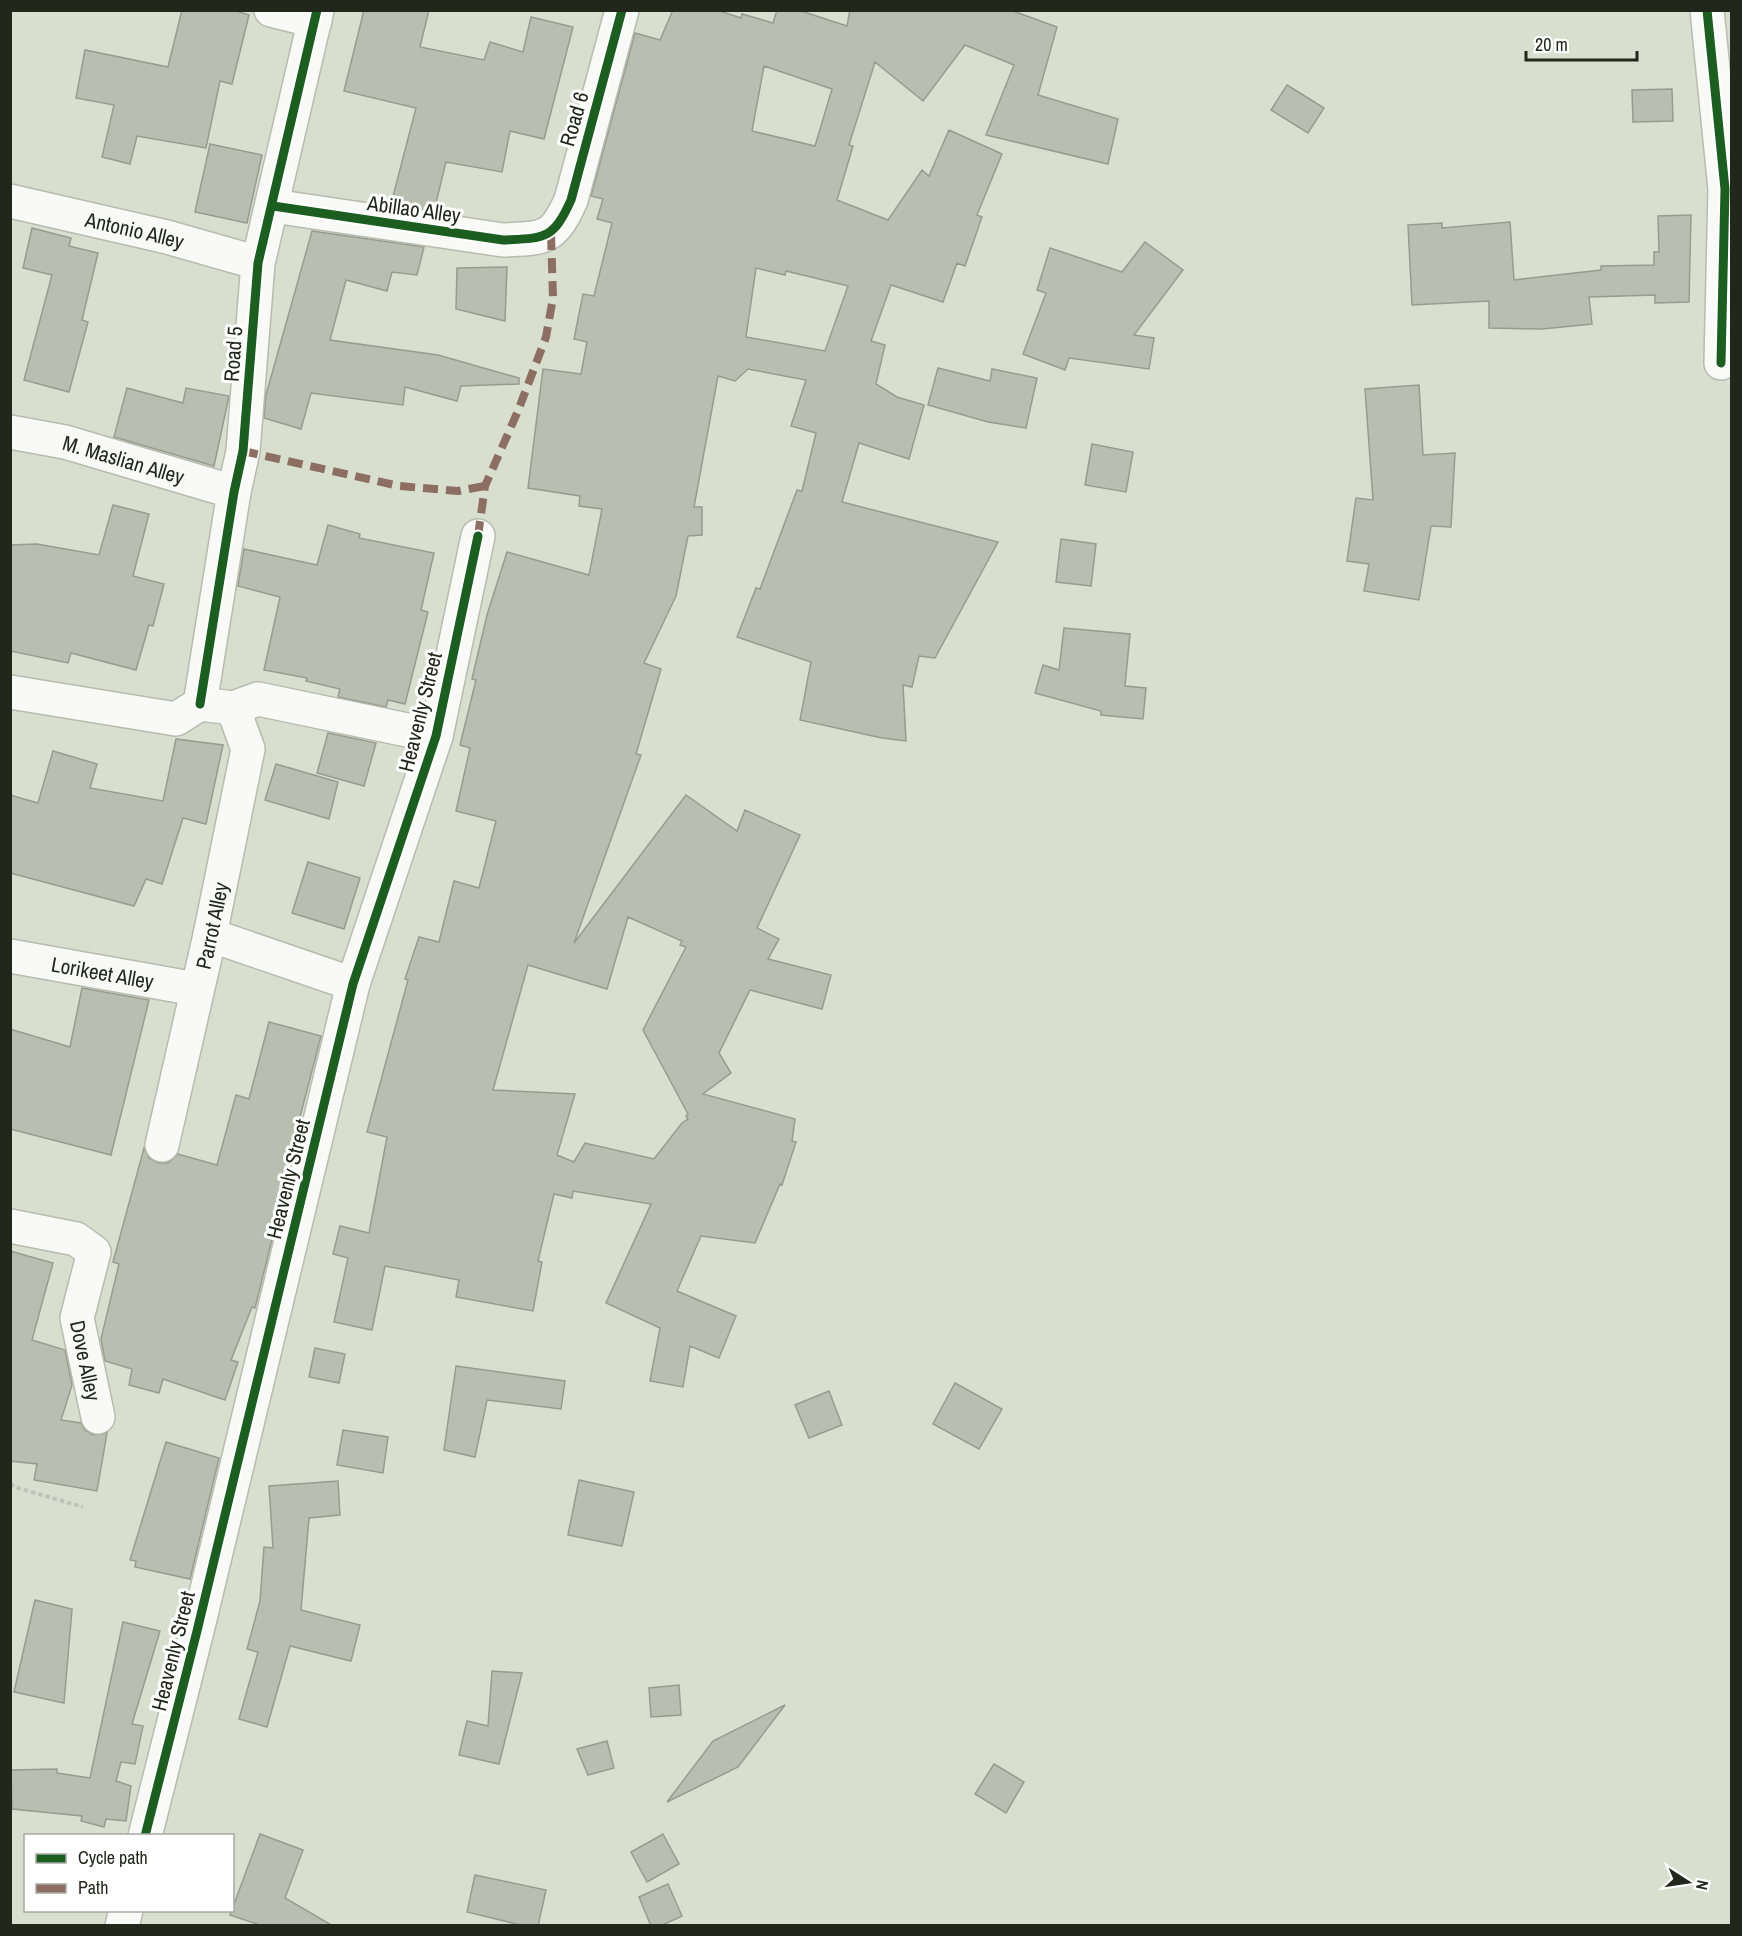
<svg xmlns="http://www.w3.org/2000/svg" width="1742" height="1936" viewBox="0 0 1742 1936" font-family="'Archivo Narrow',sans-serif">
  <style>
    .building { fill: #b8beb0; stroke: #979c8f; stroke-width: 1.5; fill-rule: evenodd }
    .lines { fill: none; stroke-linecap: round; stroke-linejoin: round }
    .minor-casing { stroke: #b6bcae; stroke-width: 36 }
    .path { stroke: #c0c2bb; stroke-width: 4; stroke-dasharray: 4.5 3; stroke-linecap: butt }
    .minor { stroke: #f9faf8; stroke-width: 33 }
    .quiet { stroke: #8d6e63; stroke-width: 8; stroke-dasharray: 15 8; stroke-linecap: butt }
    .cycleway-casing { stroke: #fff; stroke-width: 13 }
    .cycleway { stroke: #1b5e20; stroke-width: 9 }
    .labels { text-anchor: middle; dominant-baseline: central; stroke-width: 6; stroke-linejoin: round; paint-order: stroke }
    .street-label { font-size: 21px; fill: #22271b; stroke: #fff }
  </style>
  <rect width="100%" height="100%" fill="#d8dfce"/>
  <g class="building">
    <polygon points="182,10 233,10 249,15 232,84 220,81 206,148 137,136 130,164 102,157 114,105 76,98 85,50 168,67"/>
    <polygon points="364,10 429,10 420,47 484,60 490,42 523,52 531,17 573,27 544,139 510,131 502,172 446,162 434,211 391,204 416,108 344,91"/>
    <path d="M673 10H717L741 18 742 14 773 23 777 10H798L847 26 850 10H1010L1057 27 1038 95 1118 119 1108 164 986 135 1014 65 965 45 923 101 875 62 849 145 853 146 837 200 888 220 922 170 929 176 949 130 1002 154 977 215 982 217 965 266 957 263 943 302 891 285 871 341 885 345 876 384 897 397 924 405 909 459 859 443 842 502 998 542 935 658 919 656 912 687 903 685 906 741 882 738 800 720 811 662 737 637 756 588 760 589 797 490 802 491 816 433 791 426 806 380 748 369 735 381 718 376 694 507H702V535L688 536 676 596 644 663 661 669 636 754 641 755 574 943 686 795 737 831 745 810 800 835 757 928 779 939 768 959 831 975 822 1009 750 990 719 1053 731 1073 703 1094 795 1119 792 1141 796 1142 782 1185 780 1184 755 1243 701 1236 677 1291 736 1316 719 1358 690 1346 683 1387 650 1381 660 1328 606 1303 651 1204 573 1191 572 1198 554 1194 538 1261 542 1262 533 1311 456 1297 459 1280 385 1266 372 1330 334 1322 348 1258 333 1254 340 1226 369 1233 387 1137 367 1132 408 980 405 979 419 937 439 942 454 881 479 888 496 821 456 811 470 748 460 745 476 680 472 679 487 615 507 552 589 575 602 509 579 506 580 496 528 488 543 369 581 374 587 342 574 339 583 294 594 296 612 223 597 219 603 199 591 196 635 33 660 40ZM764 66 832 89 815 146 752 131ZM756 268 785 275 786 271 848 286 825 351 746 337ZM628 917 682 941 680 945 686 947 643 1030 688 1114 686 1116 688 1119 682 1123 654 1159 585 1143 574 1162 557 1155 575 1094 493 1090 528 965 607 989Z"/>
    <polygon points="1287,85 1324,108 1308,133 1271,110"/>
    <polygon points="1672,89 1673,121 1633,122 1632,90"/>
    <polygon points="210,144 262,155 247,223 195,212"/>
    <polygon points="1691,215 1689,302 1655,303 1655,295 1589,297 1592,324 1542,329 1489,328 1489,301 1412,305 1408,225 1442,223 1442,228 1510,222 1514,280 1601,270 1601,266 1654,265 1654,252 1659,252 1658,216"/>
    <polygon points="32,228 71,238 69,246 98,253 82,320 88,322 69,392 24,380 52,275 23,268"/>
    <polygon points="312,231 424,247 417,275 392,272 387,291 346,280 330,340 438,355 519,378 519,384 461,386 457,401 405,387 403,405 311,393 301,429 264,418 266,395"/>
    <polygon points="1145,242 1183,270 1134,335 1154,338 1149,369 1069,358 1065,370 1023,354 1046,293 1037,290 1050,248 1122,272"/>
    <polygon points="507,267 505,321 456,309 457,268"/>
    <polygon points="938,368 990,381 992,369 1037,378 1026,428 988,422 928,405"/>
    <polygon points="1419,385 1423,455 1455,453 1451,527 1431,526 1419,600 1364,591 1369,564 1347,561 1356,498 1373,500 1365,389"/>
    <polygon points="127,388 183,403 186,388 229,396 214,466 114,437"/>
    <polygon points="1092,444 1133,452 1126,492 1085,485"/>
    <polygon points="113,505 149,514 133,576 164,584 153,626 149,625 136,670 71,653 68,663 10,651 10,545 37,544 99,555"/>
    <polygon points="328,525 360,534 359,538 434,553 421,610 428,612 405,704 388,700 386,707 338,697 340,689 306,681 307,678 264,670 280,597 238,586 244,549 317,565"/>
    <polygon points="1061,539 1096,544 1091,586 1056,582"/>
    <polygon points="1064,628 1130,634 1125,686 1146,688 1143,719 1101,715 1101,711 1035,693 1043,665 1059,670"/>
    <polygon points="328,733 376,743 364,786 317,773"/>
    <polygon points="176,739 223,745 206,824 183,818 162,884 146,879 134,906 10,873 10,795 38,803 53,751 97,764 90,788 163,801"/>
    <polygon points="276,764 338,782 329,819 265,800"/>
    <polygon points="308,862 360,878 344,929 292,913"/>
    <polygon points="82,988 149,1000 111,1155 10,1129 10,1029 70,1047"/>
    <polygon points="269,1022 321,1036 279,1198 282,1199 255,1308 252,1307 231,1360 238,1362 225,1400 163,1379 159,1393 129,1385 132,1369 105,1361 101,1339 119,1264 113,1262 144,1148 149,1158 158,1163 168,1163 178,1154 217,1165 236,1095 249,1099"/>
    <polygon points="10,1251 53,1263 32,1340 65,1350 72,1385 61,1420 81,1423 85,1430 93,1435 107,1433 97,1491 34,1480 37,1464 10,1461"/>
    <polygon points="315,1348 345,1354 339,1383 309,1377"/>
    <polygon points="456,1366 565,1381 561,1409 487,1400 475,1457 444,1450"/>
    <polygon points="955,1383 1002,1409 979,1449 933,1424"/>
    <polygon points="829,1391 842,1425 809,1438 795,1405"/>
    <polygon points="343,1430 388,1437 383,1473 337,1465"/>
    <polygon points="166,1442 219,1458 190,1579 135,1567 136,1561 130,1560"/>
    <polygon points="579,1480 634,1492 622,1546 568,1535"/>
    <polygon points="338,1481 340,1515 309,1518 301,1610 360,1625 351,1661 290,1646 267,1727 239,1719 258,1652 247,1649 260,1601 264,1547 273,1548 269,1486"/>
    <polygon points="35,1600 72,1609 64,1703 14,1692"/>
    <polygon points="123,1622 160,1631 132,1724 143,1726 135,1764 121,1762 116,1781 131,1786 126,1821 106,1819 104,1827 81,1821 82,1816 12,1809 11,1770 57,1769 57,1773 90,1778"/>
    <polygon points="492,1671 522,1673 499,1764 459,1755 467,1721 488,1726"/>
    <polygon points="679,1685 681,1715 651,1717 649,1688"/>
    <polygon points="785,1705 738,1767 667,1802 713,1741"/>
    <polygon points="607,1741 614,1768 588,1775 577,1749"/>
    <polygon points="994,1764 1024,1782 1006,1813 975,1794"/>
    <polygon points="260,1834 303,1850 285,1898 333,1926 263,1926 230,1915"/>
    <polygon points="663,1834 679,1864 647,1882 631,1852"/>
    <polygon points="475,1875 546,1890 538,1926 525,1926 467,1912"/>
    <polygon points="668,1884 682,1916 660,1926 651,1926 639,1897"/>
  </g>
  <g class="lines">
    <g class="minor-casing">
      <g id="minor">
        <polyline points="271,10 315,21"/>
        <polyline points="1707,10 1725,189 1721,363"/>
        <path id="s1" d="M10 201 167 237 258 263"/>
        <path d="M273 206 503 240C545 238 553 240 571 200L622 10"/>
        <path id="s2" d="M10 432 65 442 234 492"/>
        <polyline points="10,692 176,719 200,704 233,708 258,699 436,736"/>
        <polyline points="200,704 234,492 243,451 258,263 317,10"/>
        <polyline points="210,935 353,984"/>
        <path id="s3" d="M10 956 196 989"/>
        <path id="s4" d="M162 1145 210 935 248 749 233 708"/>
        <path id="s5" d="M10 1226 76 1239 94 1252 77 1318 98 1417"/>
        <polyline points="145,1836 197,1631 353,984 436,736 478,536"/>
        <polyline points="122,1926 126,1910"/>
      </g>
    </g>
    <polyline class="path" points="10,1484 18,1488 83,1507"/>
    <use href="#minor" class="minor"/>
    <g class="quiet">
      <polyline points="243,451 399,486 458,491 485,486"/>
      <polyline points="478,536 485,486 518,411 546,337 553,298 551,234"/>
    </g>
    <g class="cycleway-casing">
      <g id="cycleway">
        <polyline points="1707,10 1725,189 1721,363"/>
        <path d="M273 206 503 240C545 238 553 240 571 200L622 10"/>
        <polyline points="200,704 234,492 243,451 258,263 317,10"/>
        <polyline points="145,1836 197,1631 353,984 436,736 478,536"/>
      </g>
    </g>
    <use href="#cycleway" class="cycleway"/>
  </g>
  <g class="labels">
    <g class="street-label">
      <text transform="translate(574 119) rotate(-74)">Road 6</text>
      <text transform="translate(414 209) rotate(8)">Abillao Alley</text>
      <text stroke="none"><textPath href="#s1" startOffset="128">Antonio Alley</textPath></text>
      <text transform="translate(233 354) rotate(-86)">Road 5</text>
      <text stroke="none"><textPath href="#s2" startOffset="117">M. Maslian Alley</textPath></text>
      <text transform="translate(420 712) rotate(-76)">Heavenly Street</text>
      <text stroke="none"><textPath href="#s4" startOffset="225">Parrot Alley</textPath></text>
      <text stroke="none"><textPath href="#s3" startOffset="94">Lorikeet Alley</textPath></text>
      <text transform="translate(288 1179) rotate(-76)">Heavenly Street</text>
      <text stroke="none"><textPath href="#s5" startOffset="201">Dove Alley</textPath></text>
      <text transform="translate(173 1651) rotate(-76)">Heavenly Street</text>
    </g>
  </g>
  <rect width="1742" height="1936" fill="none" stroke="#22271b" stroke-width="24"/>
  <rect x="24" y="1834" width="210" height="78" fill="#ffffff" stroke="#a7a9a4" stroke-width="1.5"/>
  <rect x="36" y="1854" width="30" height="9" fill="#1b5e20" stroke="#a7a9a4" stroke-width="1.5"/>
  <text x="78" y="1864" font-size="18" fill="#22271b">Cycle path</text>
  <rect x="36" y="1884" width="30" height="9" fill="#8d6e63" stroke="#a7a9a4" stroke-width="1.5"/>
  <text x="78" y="1894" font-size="18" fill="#22271b">Path</text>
  <g transform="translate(1688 1882) rotate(102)" stroke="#ffffff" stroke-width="4.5" paint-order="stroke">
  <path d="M0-4.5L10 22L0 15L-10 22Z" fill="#22271b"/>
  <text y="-9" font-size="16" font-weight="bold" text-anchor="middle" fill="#22271b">N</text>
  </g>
  <path d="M1526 51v9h111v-9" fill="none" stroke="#22271b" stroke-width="3"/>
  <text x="1535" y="51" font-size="18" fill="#22271b" stroke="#ffffff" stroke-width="4.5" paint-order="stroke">20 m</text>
</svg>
